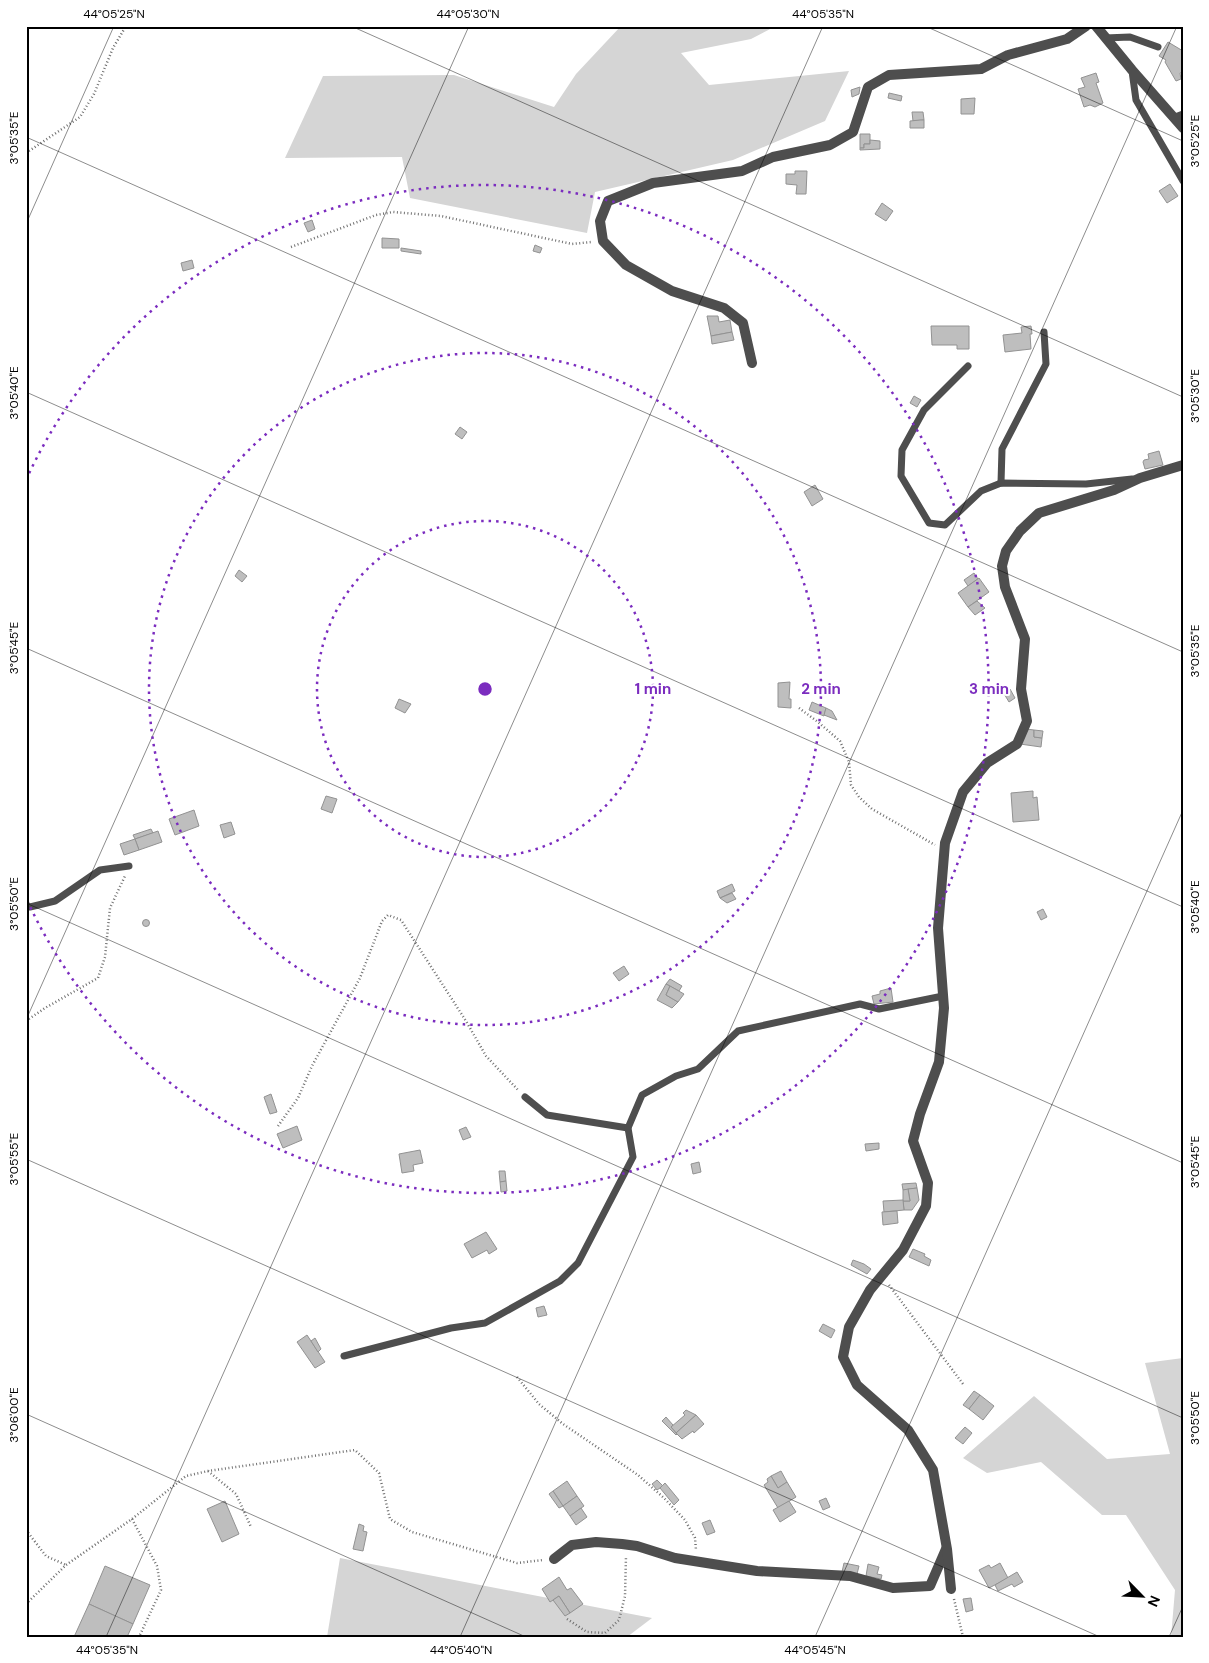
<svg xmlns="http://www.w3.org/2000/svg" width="1209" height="1663" viewBox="0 0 1209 1663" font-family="'DM Sans',sans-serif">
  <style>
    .green { fill: #d5d5d5 }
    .building { fill: #bebebe; stroke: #929292 }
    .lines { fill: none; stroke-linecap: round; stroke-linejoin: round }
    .path { stroke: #707070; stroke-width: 2.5; stroke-dasharray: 1 2.5; stroke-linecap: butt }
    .service { stroke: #4e4e4e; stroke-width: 7 }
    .minor { stroke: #4e4e4e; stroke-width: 10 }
    .ticks { fill: none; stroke: #000; stroke-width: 1; stroke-opacity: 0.45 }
    .ring { fill: none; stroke: #7b2cbf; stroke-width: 2.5; stroke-dasharray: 2.5 5 }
    .centre { fill: #7b2cbf; stroke: #fff; stroke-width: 2.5 }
    .ring-label { font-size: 15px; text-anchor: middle; font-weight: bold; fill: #7b2cbf; stroke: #fff; stroke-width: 4; stroke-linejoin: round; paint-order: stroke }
    .neatline { fill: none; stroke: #000; stroke-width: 2 }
    .ticks-label { font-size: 12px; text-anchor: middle; fill: #000 }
  </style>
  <rect width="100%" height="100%" fill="#fff"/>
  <g class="green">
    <polygon points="621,26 776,26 751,39 681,53 709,85 849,71 825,121 733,160 595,192 587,233 410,198 402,157 285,158 323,76 454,75 554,107 576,74"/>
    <polygon points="1183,1358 1183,1637 1171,1637 1175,1590 1126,1515 1102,1515 1041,1462 987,1473 963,1458 1034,1396 1107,1459 1170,1454 1145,1363"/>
    <polygon points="340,1558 652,1618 627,1637 327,1637"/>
  </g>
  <g class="building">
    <polygon points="1168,42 1183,51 1183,72 1180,73 1181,79 1176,81 1165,62 1166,60 1159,56"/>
    <polygon points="1096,73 1099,82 1096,83 1103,103 1095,107 1090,105 1084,107 1078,89 1085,87 1081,78"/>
    <polygon points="860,87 859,94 852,97 851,90"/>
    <polygon points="889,93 902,96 901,101 888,98"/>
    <polygon points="975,98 974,114 961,114 961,99"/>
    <polygon points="912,112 923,112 924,120 913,121"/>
    <polygon points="920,120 924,120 924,128 910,128 910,121"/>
    <polygon points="860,134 870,134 870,144 864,144 864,148 860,148"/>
    <polygon points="870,140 880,141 880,149 860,150 860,148 864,148 864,144 870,144"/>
    <polygon points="795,171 807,171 806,194 796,194 797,185 786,184 786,174 795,174"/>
    <polygon points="1170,184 1178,196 1167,203 1159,191"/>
    <polygon points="882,203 893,211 886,221 875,214"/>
    <polygon points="312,220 315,229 308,232 304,223"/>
    <polygon points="382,238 399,239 399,248 382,248"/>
    <polygon points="535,245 542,248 540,253 533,251"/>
    <polygon points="401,248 421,251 421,254 401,251"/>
    <polygon points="192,260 194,268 183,271 181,263"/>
    <polygon points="707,316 718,316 719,322 730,320 732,332 711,336"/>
    <polygon points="931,326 969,326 969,349 957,349 957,345 932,345"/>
    <polygon points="1031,326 1032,334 1030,334 1031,349 1005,352 1003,335 1022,333 1021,327"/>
    <polygon points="732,332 734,340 712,344 711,336"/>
    <polygon points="914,396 921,400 917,407 910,403"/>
    <polygon points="460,427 467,432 462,439 455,434"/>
    <polygon points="1159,451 1163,465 1145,469 1143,462 1144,460 1149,459 1148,454"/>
    <polygon points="815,485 823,499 812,506 804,492"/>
    <polygon points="239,570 247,576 242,582 235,576"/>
    <polygon points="974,573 978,579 968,586 964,580"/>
    <polygon points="979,578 989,592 968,607 958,593"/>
    <polygon points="977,601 985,608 975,615 968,607"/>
    <polygon points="790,682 789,699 791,699 791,708 778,707 778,683"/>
    <polygon points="1010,689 1015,698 1009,702 1003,692"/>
    <polygon points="399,699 411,704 405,713 395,708"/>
    <polygon points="812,702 826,708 824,716 809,710"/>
    <polygon points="826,708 832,711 837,720 824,715"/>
    <polygon points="1026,729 1034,730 1034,737 1042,738 1041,747 1020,744"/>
    <polygon points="1034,730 1043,731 1042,738 1034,737"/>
    <polygon points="1033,791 1033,798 1037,797 1039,820 1013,822 1011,793"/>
    <polygon points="326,796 337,799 332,813 321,809"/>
    <polygon points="194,810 199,826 175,835 169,819"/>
    <polygon points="231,822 235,834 224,838 220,825"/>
    <polygon points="151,829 153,833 135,839 133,835"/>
    <polygon points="158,831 162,842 139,850 135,839"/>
    <polygon points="135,839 139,850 124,855 120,844"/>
    <polygon points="732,884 735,891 720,898 717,891"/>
    <polygon points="732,893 736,899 727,903 720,898"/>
    <polygon points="1043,909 1047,917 1041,920 1037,912"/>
    <circle cx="146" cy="923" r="3.5"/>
    <polygon points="624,966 629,974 619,981 613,973"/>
    <polygon points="670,979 682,986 679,991 666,984"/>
    <polygon points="666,984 670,986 666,995 678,1002 672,1008 657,1000"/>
    <polygon points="670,986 684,994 678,1002 666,995"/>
    <polygon points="891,988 893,1002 874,1004 872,996 880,994 880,991"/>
    <polygon points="271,1094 277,1112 270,1114 264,1097"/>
    <polygon points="297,1126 302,1140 283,1148 277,1134"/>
    <polygon points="466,1127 471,1137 463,1140 459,1130"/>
    <polygon points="879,1143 879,1149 866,1151 865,1144"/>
    <polygon points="420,1150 423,1163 413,1165 414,1171 402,1173 399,1154"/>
    <polygon points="699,1162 701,1172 693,1174 691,1164"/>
    <polygon points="499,1171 505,1171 506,1181 500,1182"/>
    <polygon points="506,1181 507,1191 501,1192 500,1182"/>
    <polygon points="916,1183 917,1188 903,1190 902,1184"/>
    <polygon points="917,1188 919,1200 912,1210 904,1210 903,1201 910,1201 908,1189"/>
    <polygon points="908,1189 910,1201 903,1201 903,1190"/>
    <polygon points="903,1200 904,1210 884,1212 883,1201"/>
    <polygon points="897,1211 898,1223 883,1225 882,1212"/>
    <polygon points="486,1232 497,1249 489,1254 487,1250 472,1258 464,1244"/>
    <polygon points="913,1249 925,1254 924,1256 931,1260 929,1266 909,1257"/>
    <polygon points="853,1260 864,1264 871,1269 867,1274 851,1265"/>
    <polygon points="544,1306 547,1315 538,1317 536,1308"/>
    <polygon points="823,1324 835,1330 831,1338 819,1331"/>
    <polygon points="307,1335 325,1362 315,1368 297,1342"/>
    <polygon points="315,1338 321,1349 318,1352 311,1341"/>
    <polygon points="974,1391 980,1395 969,1409 963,1405"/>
    <polygon points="980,1395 994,1406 983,1420 969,1409"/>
    <polygon points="686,1410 696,1415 676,1433 671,1427 685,1415 683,1413"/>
    <polygon points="696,1415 704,1424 694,1433 693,1431 682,1439 676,1433"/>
    <polygon points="666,1417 673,1425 671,1427 677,1434 676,1435 662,1421"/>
    <polygon points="965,1427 972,1433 963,1444 955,1438"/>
    <polygon points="781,1471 787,1482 778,1488 771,1476"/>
    <polygon points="771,1476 778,1488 787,1482 796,1497 778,1508 764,1485 768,1482 767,1479"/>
    <polygon points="657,1480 663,1486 657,1490 652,1484"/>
    <polygon points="567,1481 577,1496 563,1506 553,1491"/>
    <polygon points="665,1483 679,1500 674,1505 660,1488"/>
    <polygon points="553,1491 563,1506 559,1508 549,1494"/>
    <polygon points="577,1496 584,1506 570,1516 563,1506"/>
    <polygon points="826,1498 830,1507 823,1510 819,1501"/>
    <polygon points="225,1501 239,1534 222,1542 207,1509"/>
    <polygon points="789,1501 796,1512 780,1522 773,1510"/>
    <polygon points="581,1508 587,1517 576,1525 570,1516"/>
    <polygon points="710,1520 715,1532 707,1535 702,1523"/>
    <polygon points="359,1524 364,1526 363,1531 367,1532 363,1551 353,1549"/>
    <polygon points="844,1563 859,1566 857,1574 842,1572"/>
    <polygon points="1000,1563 1008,1578 989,1588 979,1570 989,1565 991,1568"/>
    <polygon points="868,1564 879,1567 877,1574 882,1575 881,1579 866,1576"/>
    <polygon points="105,1566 150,1585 133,1624 89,1604"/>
    <polygon points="1017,1572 1023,1582 1014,1587 1012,1584 998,1591 995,1585"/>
    <polygon points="559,1577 567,1590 571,1588 583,1604 570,1613 559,1596 550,1602 542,1589"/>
    <polygon points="559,1596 570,1613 565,1616 553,1600"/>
    <polygon points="971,1598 973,1610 966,1612 963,1599"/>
    <polygon points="89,1604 133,1624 127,1637 74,1637"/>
  </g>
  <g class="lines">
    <g class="path">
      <polyline points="26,153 80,117 94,94 113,48 126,26"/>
      <polyline points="291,247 376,215 393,212 441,216 572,244 591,242"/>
      <polyline points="799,708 818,722 840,741 849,762 851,785 859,797 872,809 935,845"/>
      <polyline points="26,1021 45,1008 98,978 105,957 110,908 125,876"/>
      <polyline points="278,1126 298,1098 312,1066 360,978 382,921 388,915 401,920 466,1021 486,1056 519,1091"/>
      <polyline points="889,1285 963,1384"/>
      <polyline points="517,1377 539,1404 563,1424 638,1475 664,1498 685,1520 695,1538 696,1550"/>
      <polyline points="208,1471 236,1494 251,1527"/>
      <polyline points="132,1519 157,1566 161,1590 139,1637"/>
      <polyline points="26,1530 46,1556 66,1565"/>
      <polyline points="954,1599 963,1637"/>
      <polyline points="26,1604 66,1565 132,1519 186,1476 208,1471 355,1450 379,1473 390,1519 412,1532 517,1563 543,1560"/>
      <polyline points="567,1619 587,1632 605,1633 619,1620 625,1596 626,1556"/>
    </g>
    <g class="service">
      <polyline points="1105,38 1130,37 1158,47"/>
      <polyline points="1132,71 1136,100 1183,181"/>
      <polyline points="1175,117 1183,114"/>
      <polyline points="968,366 924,410 902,450 901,476 929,523 945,525 981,491 1001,483 1086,484 1132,479"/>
      <polyline points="1001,483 1002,449 1046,364 1044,332"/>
      <polyline points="26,905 30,907 55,901 100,870 129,866"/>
      <polyline points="525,1097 547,1115 628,1128"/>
      <polyline points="344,1356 451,1328 485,1323 560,1281 578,1263 633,1157 628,1128 642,1095 676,1076 698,1069 738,1031 860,1004 879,1009 943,996"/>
    </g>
    <g class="minor">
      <polyline points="1096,26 1132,70 1183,128"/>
      <polyline points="752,363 743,323 724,308 672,291 626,265 603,241 600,221 608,201 653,183 742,171 773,157 830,145 853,132 868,87 889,75 981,69 1008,55 1067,39 1086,26"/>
      <polyline points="554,1559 572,1545 596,1542 622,1544 637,1546 675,1558 757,1571 850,1576 893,1588 930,1586 946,1549"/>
      <polyline points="951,1589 947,1549 933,1470 908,1430 857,1385 843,1357 849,1327 870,1290 903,1250 926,1206 928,1183 913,1141 920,1114 939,1062 944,1008 938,928 945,843 963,792 987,763 1017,744 1027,721 1021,689 1025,639 1005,587 1002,566 1006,551 1020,531 1039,513 1114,490 1140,478 1183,465"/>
    </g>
  </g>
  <path class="ticks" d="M351 26 1183 397M925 26 1183 141M26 137 1183 652M26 224 114 26M26 392 1183 907M26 648 1183 1163M26 903 1183 1418M26 1020 469 26M26 1159 1100 1637M26 1414 526 1637M106 1637 823 26M460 1637 1177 26M815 1637 1183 810M1169 1637 1183 1606"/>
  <g class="ring">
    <circle cx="485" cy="689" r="168"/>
    <circle cx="485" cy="689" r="336"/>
    <path d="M26 480A504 504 0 1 1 26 898"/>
  </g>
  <circle cx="485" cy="689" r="8" class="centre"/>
  <g class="ring-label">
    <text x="653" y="694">1 min</text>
    <text x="821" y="694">2 min</text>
    <text x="989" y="694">3 min</text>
  </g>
  <rect width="1209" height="1663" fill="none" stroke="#ffffff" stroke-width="55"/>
  <g transform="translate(1142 1596) rotate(114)" stroke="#ffffff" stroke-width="4" paint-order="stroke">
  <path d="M0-4L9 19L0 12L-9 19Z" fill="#000000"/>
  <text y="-8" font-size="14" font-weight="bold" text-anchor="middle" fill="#000000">N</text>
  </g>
  <rect x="28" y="28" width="1154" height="1608" class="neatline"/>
  <g class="ticks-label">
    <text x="114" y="18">44°05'25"N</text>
    <text x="468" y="18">44°05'30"N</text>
    <text x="823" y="18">44°05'35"N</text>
    <text transform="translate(14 138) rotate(-90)" y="4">3°05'35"E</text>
    <text transform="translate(1195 141) rotate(-90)" y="4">3°05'25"E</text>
    <text transform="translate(14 393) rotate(-90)" y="4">3°05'40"E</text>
    <text transform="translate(1195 396) rotate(-90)" y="4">3°05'30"E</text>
    <text transform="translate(14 648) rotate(-90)" y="4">3°05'45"E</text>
    <text transform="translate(1195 651) rotate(-90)" y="4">3°05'35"E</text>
    <text transform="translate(14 904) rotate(-90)" y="4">3°05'50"E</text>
    <text transform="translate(1195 907) rotate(-90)" y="4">3°05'40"E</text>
    <text transform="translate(14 1159) rotate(-90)" y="4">3°05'55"E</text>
    <text transform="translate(1195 1162) rotate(-90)" y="4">3°05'45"E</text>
    <text transform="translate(14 1415) rotate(-90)" y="4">3°06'00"E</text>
    <text transform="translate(1195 1418) rotate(-90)" y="4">3°05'50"E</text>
    <text x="107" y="1654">44°05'35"N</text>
    <text x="461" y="1654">44°05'40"N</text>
    <text x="815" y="1654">44°05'45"N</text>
  </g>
</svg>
